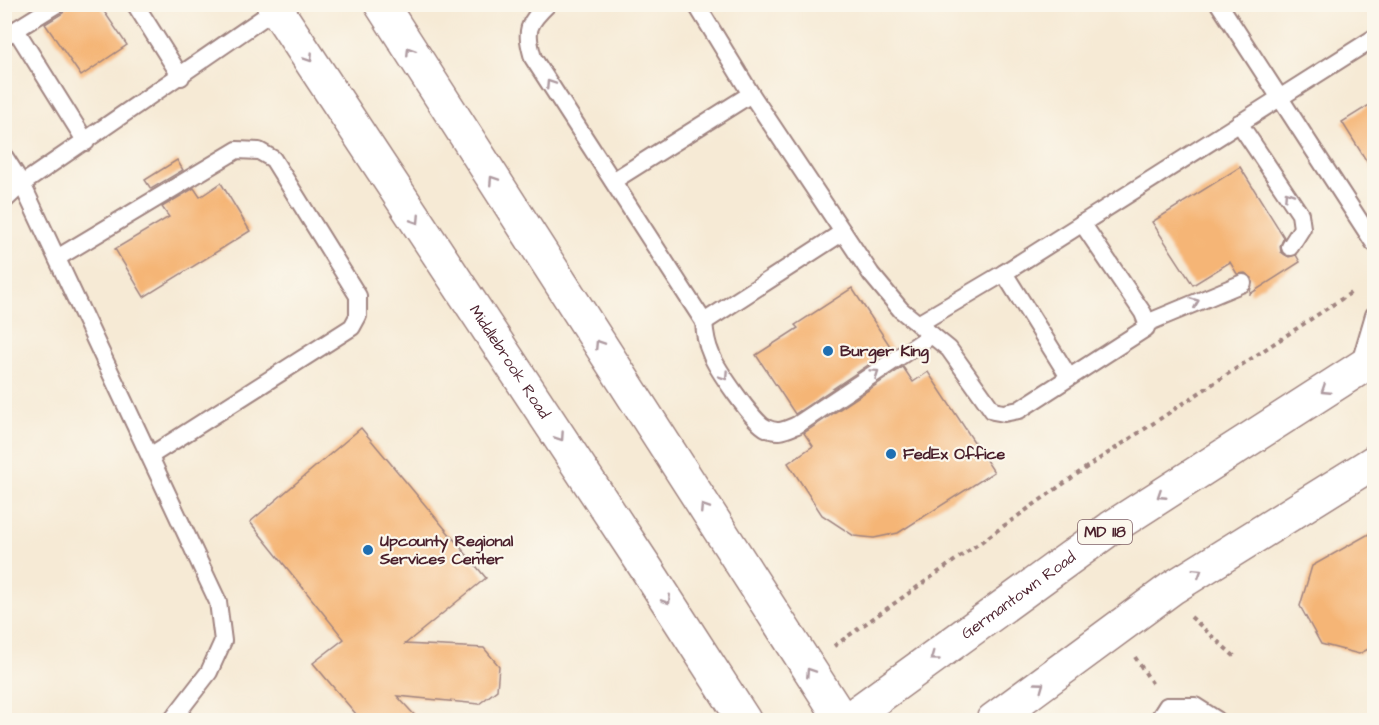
<svg xmlns="http://www.w3.org/2000/svg" width="1379" height="725" viewBox="0 0 1379 725" font-family="'Architects Daughter',sans-serif">
  <style>
    .building { fill: #f5b576 }
    .lines { fill: none; stroke-linecap: round; stroke-linejoin: round }
    .service-casing { stroke: #a08480; stroke-width: 20 }
    .secondary-casing { stroke: #a08480; stroke-width: 36 }
    .primary-casing { stroke: #a08480; stroke-width: 36 }
    .path { stroke: #a08480; stroke-width: 4; stroke-dasharray: 4.5 4.5; stroke-linecap: butt }
    .service { stroke: #fff; stroke-width: 16 }
    .secondary { stroke: #fff; stroke-width: 33 }
    .primary { stroke: #fff; stroke-width: 33 }
    .oneway { stroke: #ae9aa0 }
    .poi-dot { fill: #1f6fb2; stroke: #fbf7ec; stroke-width: 2 }
    .labels { text-anchor: middle; dominant-baseline: central; stroke-width: 4.5; stroke-linejoin: round; paint-order: stroke }
    .shield { fill: #fbf7ec; stroke: #7f6065; stroke-width: 1.5 }
    .shield-label { font-size: 15px; font-weight: bold; fill: #4a1f2b }
    .poi-label { font-size: 16px; font-weight: bold; fill: #4a1f2b; stroke: #fbf7ec; text-anchor: start }
    .street-label { font-size: 16px; fill: #4a1f2b; stroke: #fbf7ec }
  </style>
  <rect width="100%" height="100%" fill="#fbf7ec"/>
  <filter id="ink" filterUnits="userSpaceOnUse"><feTurbulence type="fractalNoise" baseFrequency=".0167" numOctaves="2"/><feDisplacementMap in="SourceGraphic" scale="12" xChannelSelector="R" yChannelSelector="G"/><feConvolveMatrix kernelMatrix="1 2 1 2 8 2 1 2 1" color-interpolation-filters="sRGB"/></filter>
  <filter id="wash" filterUnits="userSpaceOnUse"><feTurbulence type="fractalNoise" baseFrequency=".008" numOctaves="4" result="noise"/><feDisplacementMap in="SourceGraphic" scale="24" xChannelSelector="R" yChannelSelector="G"/><feGaussianBlur stdDeviation="1.35" result="paint"/><feColorMatrix in="noise" values="0 0 0 0 0 0 0 0 0 0 0 0 0 0 0 0 0 1.4 0 .05"/><feComposite in="paint" operator="in"/></filter>
  <g filter="url(#wash)">
    <rect width="100%" height="100%" fill="#f6ead5"/>
    <g id="blocks">
      <g class="building">
        <polygon points="67,4 99,4 127,45 81,76 45,24 63,13"/>
        <polygon points="1374,102 1374,173 1342,122"/>
        <polygon points="177,160 183,170 151,189 145,180"/>
        <polygon points="1240,167 1284,237 1280,246 1281,252 1289,257 1296,255 1300,262 1250,294 1252,278 1245,273 1237,274 1230,262 1193,285 1152,222"/>
        <polygon points="221,183 250,231 144,297 115,249 169,217 162,207 194,188 200,197"/>
        <polygon points="852,288 892,349 795,414 756,355 798,328 795,325"/>
        <polygon points="903,367 913,382 928,372 994,472 898,533 874,538 854,536 822,515 788,463 813,446 804,433"/>
        <polygon points="361,428 486,578 405,644 484,648 499,666 497,690 479,704 397,696 419,720 361,720 313,663 344,639 250,522"/>
        <polygon points="1374,531 1374,646 1359,654 1321,644 1300,606 1312,566"/>
      </g>
    </g>
  </g>
  <g filter="url(#ink)">
    <use href="#blocks" fill-opacity="0" stroke="#a08480" stroke-width="1.5"/>
    <g class="lines">
      <g class="service-casing">
        <g id="service">
          <polyline points="135,4 181,77"/>
          <path d="M548 4C527 24 525 30 533 58L704 322 843 232"/>
          <polyline points="696,4 751,94 871,274 901,310 949,349 993,411 1004,413 1019,410 1146,328 1147,323 1143,313 1082,223"/>
          <polyline points="1219,4 1374,243"/>
          <polyline points="16,30 86,142"/>
          <polyline points="4,37 57,4"/>
          <polyline points="1239,123 1300,214 1302,228 1290,247"/>
          <polyline points="4,156 22,184 218,602 223,641 209,672 172,720"/>
          <polyline points="613,181 751,94"/>
          <polyline points="4,201 22,184 276,9"/>
          <polyline points="57,258 237,150 259,151 273,159 358,296 358,316 352,327 150,456"/>
          <polyline points="1004,273 1069,377"/>
          <path d="M704 322C705 334 706 343 711 354 716 368 754 423 766 428 778 434 785 430 797 425L932 335"/>
          <polyline points="1147,323 1243,283"/>
          <polyline points="918,324 1004,273 1374,38"/>
          <polyline points="1359,366 1374,315"/>
          <polyline points="1158,720 1167,706 1195,706 1217,720"/>
        </g>
      </g>
      <g class="secondary-casing">
        <g id="secondary">
          <path id="s1" d="M273 4 646 568 744 720"/>
          <polyline points="381,4 842,720"/>
        </g>
      </g>
      <g class="primary-casing">
        <g id="primary">
          <path id="s2" d="M847 720 1111 528 1374 359"/>
          <polyline points="993,720 1172,588 1374,462"/>
        </g>
      </g>
      <g class="path">
        <polyline points="1191,617 1235,657"/>
        <polyline points="834,646 1087,467 1352,292"/>
        <polyline points="1135,657 1154,686"/>
      </g>
      <use href="#service" class="service"/>
      <use href="#secondary" class="secondary"/>
      <use href="#primary" class="primary"/>
    </g>
    <defs><path id="oneway-chevron" d="M-2-3.5L2.5 0L-2 3.5" fill="none" stroke-width="1.6" stroke-linecap="round" stroke-linejoin="round" transform="scale(1.5)"/></defs>
    <g class="oneway">
      <use href="#oneway-chevron" transform="translate(410 51) rotate(-122)"/>
      <use href="#oneway-chevron" transform="translate(309 58) rotate(56)"/>
      <use href="#oneway-chevron" transform="translate(550 84) rotate(-123)"/>
      <use href="#oneway-chevron" transform="translate(493 180) rotate(-123)"/>
      <use href="#oneway-chevron" transform="translate(1288 195) rotate(-124)"/>
      <use href="#oneway-chevron" transform="translate(416 220) rotate(57)"/>
      <use href="#oneway-chevron" transform="translate(1195 302) rotate(-22)"/>
      <use href="#oneway-chevron" transform="translate(599 344) rotate(-123)"/>
      <use href="#oneway-chevron" transform="translate(875 373) rotate(-34)"/>
      <use href="#oneway-chevron" transform="translate(724 376) rotate(56)"/>
      <use href="#oneway-chevron" transform="translate(1325 390) rotate(147)"/>
      <use href="#oneway-chevron" transform="translate(560 437) rotate(56)"/>
      <use href="#oneway-chevron" transform="translate(1161 495) rotate(147)"/>
      <use href="#oneway-chevron" transform="translate(704 508) rotate(-123)"/>
      <use href="#oneway-chevron" transform="translate(1198 572) rotate(-32)"/>
      <use href="#oneway-chevron" transform="translate(667 600) rotate(57)"/>
      <use href="#oneway-chevron" transform="translate(934 657) rotate(144)"/>
      <use href="#oneway-chevron" transform="translate(810 672) rotate(-123)"/>
      <use href="#oneway-chevron" transform="translate(1040 686) rotate(-36)"/>
    </g>
  </g>
  <g class="poi-dot">
    <circle cx="828" cy="351" r="6"/>
    <circle cx="891" cy="454" r="6"/>
    <circle cx="368" cy="550" r="6"/>
  </g>
  <g class="labels">
    <rect class="shield" x="1078" y="520" width="54" height="24" rx="4.5"/>
    <g class="shield-label">
      <text x="1105" y="532">MD 118</text>
    </g>
    <g class="poi-label">
      <text x="840" y="351">Burger King</text>
      <text x="903" y="454">FedEx Office</text>
      <text x="380" y="541">Upcounty Regional<tspan x="380" dy="18">Services Center</tspan></text>
    </g>
    <g class="street-label">
      <text stroke="none"><textPath href="#s1" startOffset="429">Middlebrook Road</textPath></text>
      <text stroke="none"><textPath href="#s2" startOffset="212">Germantown Road</textPath></text>
    </g>
  </g>
  <rect width="1379" height="725" fill="none" stroke="#fbf7ec" stroke-width="24"/>
</svg>
